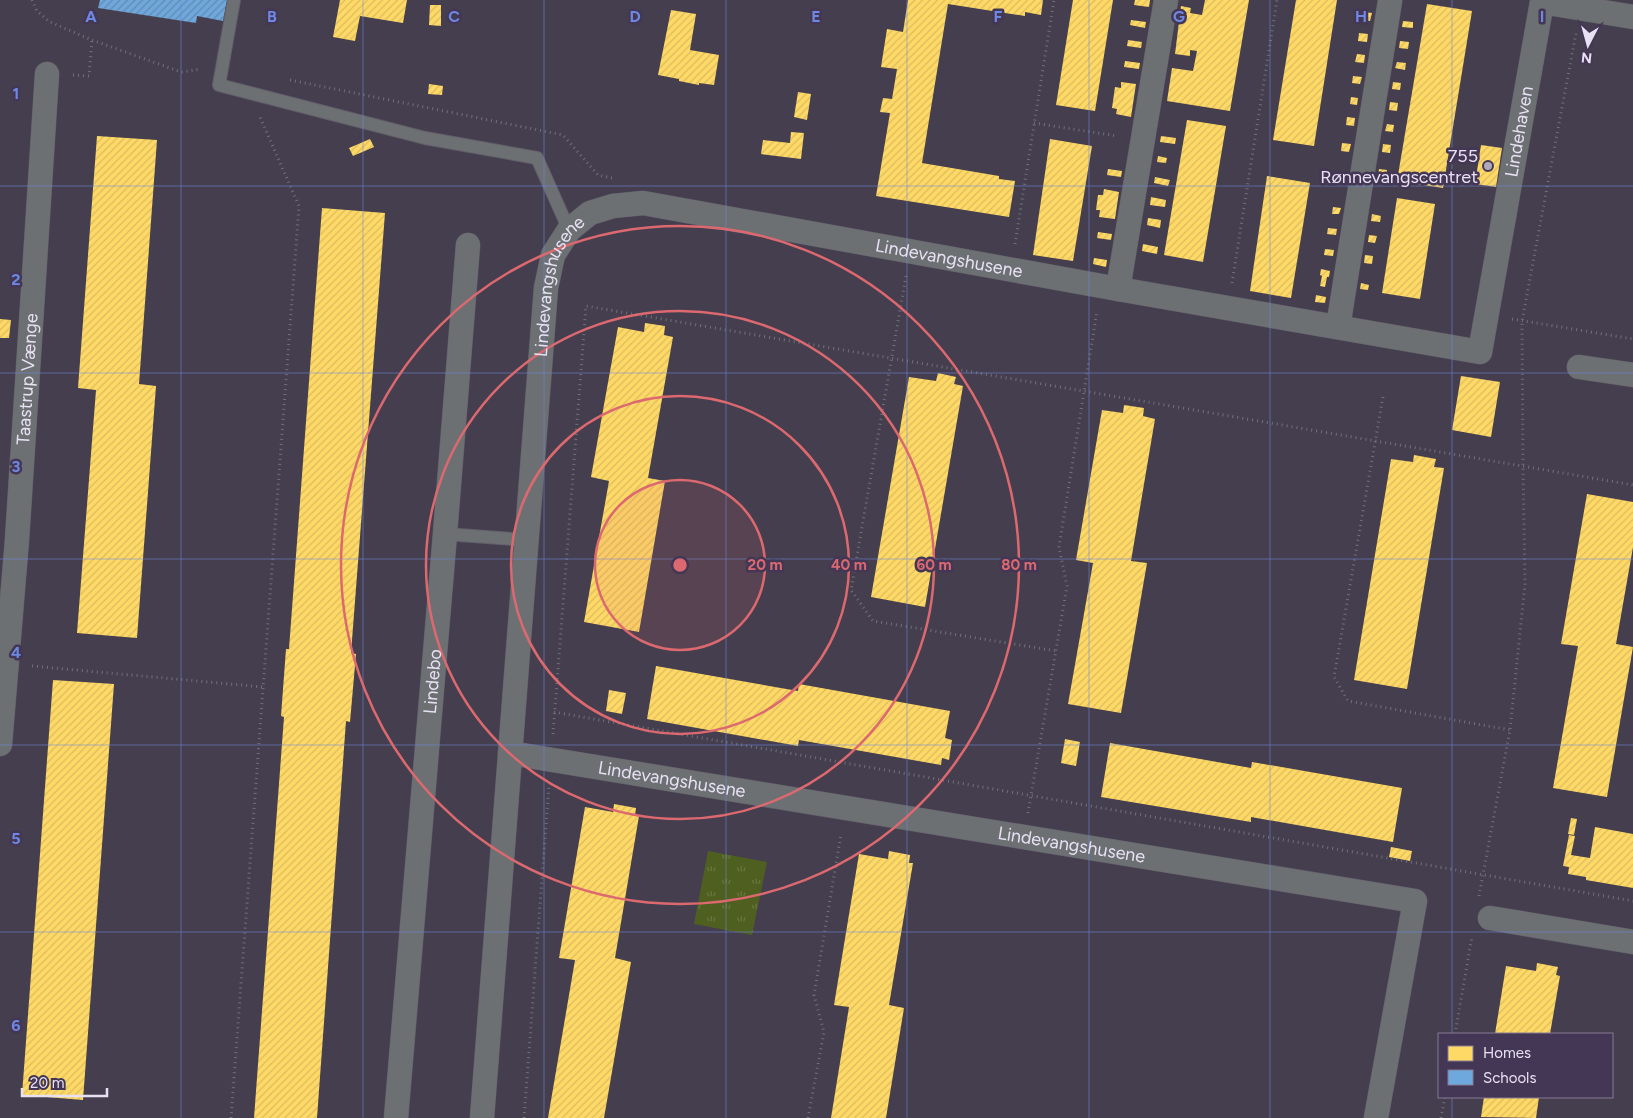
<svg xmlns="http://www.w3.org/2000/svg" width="1633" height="1118" viewBox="0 0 1633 1118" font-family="Figtree,sans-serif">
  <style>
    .park { fill: url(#park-tufts) }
    .homes { fill: url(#homes-hatch) }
    .schools { fill: url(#schools-hatch) }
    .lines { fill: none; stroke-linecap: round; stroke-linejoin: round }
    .service-casing { stroke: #625d6a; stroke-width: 14 }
    .minor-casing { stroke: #625d6a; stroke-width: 25 }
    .path { stroke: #707277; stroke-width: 3; stroke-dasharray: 1 4; stroke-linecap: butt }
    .service { stroke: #6c7073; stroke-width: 12 }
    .minor { stroke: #6c7073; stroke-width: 24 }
    .grid { fill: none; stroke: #6e89e3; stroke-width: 1; stroke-opacity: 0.55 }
    .ring { fill: none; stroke: #dc696f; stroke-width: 2.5 }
    .poi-dot { fill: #afa8ba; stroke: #443755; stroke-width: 2 }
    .labels { text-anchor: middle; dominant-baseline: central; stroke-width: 5; stroke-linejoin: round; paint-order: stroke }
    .street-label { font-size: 18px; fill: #e8e1f4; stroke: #443755 }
    .poi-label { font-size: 18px; fill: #e8e1f4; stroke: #443755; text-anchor: end }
    .grid-label { font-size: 16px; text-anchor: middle; font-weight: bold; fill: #6e89e3; stroke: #443755; stroke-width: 5; stroke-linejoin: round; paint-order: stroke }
    .centre { fill: #dc696f; stroke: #443755; stroke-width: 2.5 }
    .ring-label { font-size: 15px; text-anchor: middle; font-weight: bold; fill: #dc696f; stroke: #443755; stroke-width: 5; stroke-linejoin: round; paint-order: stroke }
  </style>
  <defs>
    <pattern id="park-tufts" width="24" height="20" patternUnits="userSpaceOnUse" patternTransform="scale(1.25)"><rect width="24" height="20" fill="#4f5f1f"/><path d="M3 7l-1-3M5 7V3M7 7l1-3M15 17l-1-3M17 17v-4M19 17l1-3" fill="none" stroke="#687640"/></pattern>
    <pattern id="homes-hatch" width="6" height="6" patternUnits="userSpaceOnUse" patternTransform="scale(1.25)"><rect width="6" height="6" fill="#ffd966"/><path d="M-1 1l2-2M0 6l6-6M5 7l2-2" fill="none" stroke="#dabb60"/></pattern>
    <pattern id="schools-hatch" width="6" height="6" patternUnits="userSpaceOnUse" patternTransform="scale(1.25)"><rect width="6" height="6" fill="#6fa8dc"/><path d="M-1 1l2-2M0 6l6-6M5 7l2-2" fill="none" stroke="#638ab0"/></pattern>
  </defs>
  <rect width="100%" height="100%" fill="#453e4e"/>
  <polygon class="park" points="708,851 767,862 752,935 694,924"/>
  <g class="homes">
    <polygon points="340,0 407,0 403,23 360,16 355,41 333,37"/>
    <polygon points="908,0 1043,0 1041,15 1025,12 1025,16 948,4 922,163 999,176 999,179 1015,181 1009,217 876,196 890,113 880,112 883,98 892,99 897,69 881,67 887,29 903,32"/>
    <polygon points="1073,0 1113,0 1095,111 1056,105"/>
    <polygon points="1135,0 1150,0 1149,7 1134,5"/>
    <polygon points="1205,0 1249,0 1230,111 1167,101 1172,68 1193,71 1197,51 1190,50 1190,56 1175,54 1181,6 1191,8 1190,13 1202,15"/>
    <polygon points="1296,0 1337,0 1314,146 1273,140"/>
    <polygon points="1427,4 1472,11 1443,188 1397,181"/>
    <polygon points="430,5 441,5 441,26 429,25"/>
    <polygon points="671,10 696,14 690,50 719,55 714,85 699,83 699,85 679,81 679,79 658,75"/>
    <polygon points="1364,12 1372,13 1370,21 1363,20"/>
    <polygon points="1131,20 1146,22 1145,28 1130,25"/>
    <polygon points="1403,21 1413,22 1413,28 1402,27"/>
    <polygon points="1359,33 1368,34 1367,42 1358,41"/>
    <polygon points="1128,40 1142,42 1141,48 1127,46"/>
    <polygon points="1400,41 1409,42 1408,49 1399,48"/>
    <polygon points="1357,54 1365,55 1364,63 1355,62"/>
    <polygon points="1125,61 1140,63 1139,69 1124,67"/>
    <polygon points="1397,62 1406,63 1405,70 1395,68"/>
    <polygon points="1353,76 1362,77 1360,84 1352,83"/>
    <polygon points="1121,82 1136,84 1131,117 1116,114 1117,109 1112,108 1115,87 1121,88"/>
    <polygon points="1393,82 1401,83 1400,90 1392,89"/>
    <polygon points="429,84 443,86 442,95 428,94"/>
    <polygon points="798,92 811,94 807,120 794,117"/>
    <polygon points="1351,97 1358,98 1357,105 1350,104"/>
    <polygon points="1390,102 1398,103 1397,111 1389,110"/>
    <polygon points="1347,117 1355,118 1354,126 1346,125"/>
    <polygon points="1187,120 1226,126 1203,262 1164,255"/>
    <polygon points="1387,124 1394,125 1393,132 1385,131"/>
    <polygon points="791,132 804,133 801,159 761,154 763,140 790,143"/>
    <polygon points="97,136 157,140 139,384 156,386 137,638 77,633 96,390 78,388"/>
    <polygon points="1161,136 1176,138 1175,144 1160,142"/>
    <polygon points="370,139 374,147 353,156 349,148"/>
    <polygon points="1050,139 1092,146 1073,261 1033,255"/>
    <polygon points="1342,143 1351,144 1349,152 1341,151"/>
    <polygon points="1383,144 1391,145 1390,153 1382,152"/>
    <polygon points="1481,145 1502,148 1496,187 1475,184"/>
    <polygon points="1158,156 1167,158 1166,163 1157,162"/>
    <polygon points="1108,169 1122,171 1121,177 1107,175"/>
    <polygon points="1379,169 1387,170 1386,179 1378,178"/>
    <polygon points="1267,176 1310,183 1291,298 1250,291"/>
    <polygon points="1155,177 1170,180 1168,186 1154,183"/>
    <polygon points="1104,189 1119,192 1115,219 1099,217 1100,210 1096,210 1098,195 1103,195"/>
    <polygon points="1151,197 1166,200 1165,207 1150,205"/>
    <polygon points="1397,198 1435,204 1420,299 1382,293"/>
    <polygon points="1333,207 1341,208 1339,214 1332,214"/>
    <polygon points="322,208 385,213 351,653 356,654 350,722 346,721 317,1118 254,1118 284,717 281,716 286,649 289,649"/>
    <polygon points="1372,214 1381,216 1380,222 1371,221"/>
    <polygon points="1148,218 1161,220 1160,228 1147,225"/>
    <polygon points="1328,228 1337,229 1336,235 1327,234"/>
    <polygon points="1098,232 1112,234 1111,240 1097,238"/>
    <polygon points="1369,235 1377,236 1375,243 1368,242"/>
    <polygon points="1143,244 1158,247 1157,254 1142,251"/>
    <polygon points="1325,249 1334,250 1333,256 1324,255"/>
    <polygon points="1365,255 1373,256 1372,264 1364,263"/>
    <polygon points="1094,258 1107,260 1106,267 1093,264"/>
    <polygon points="1321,269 1330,271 1329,277 1327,277 1325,287 1320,286 1322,276 1320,275"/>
    <polygon points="1361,283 1369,285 1368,290 1360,289"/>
    <polygon points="1316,295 1326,297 1325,303 1315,302"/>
    <polygon points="0,319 11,320 9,338 0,338"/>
    <polygon points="645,323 665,326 664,335 673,337 648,478 665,481 639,632 584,622 609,481 591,477 618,327 644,332"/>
    <polygon points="938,373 956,377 954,384 963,386 925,607 871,597 909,377 936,381"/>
    <polygon points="1461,376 1500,382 1491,437 1452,430"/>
    <polygon points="1124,405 1144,408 1143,416 1155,419 1131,561 1147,563 1121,713 1068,704 1093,563 1076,560 1102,410 1123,413"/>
    <polygon points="1414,455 1436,459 1434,467 1444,468 1407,689 1354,680 1391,459 1413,462"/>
    <polygon points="1587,494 1633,502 1633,547 1616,644 1633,647 1607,797 1553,788 1578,646 1561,644"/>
    <polygon points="656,666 798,691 799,684 950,711 945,738 952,740 949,760 942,758 941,765 799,740 798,746 647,719"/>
    <polygon points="53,680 114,684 83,1100 22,1095"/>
    <polygon points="609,690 626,693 622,714 606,711"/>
    <polygon points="1065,739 1080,742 1076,766 1061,763"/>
    <polygon points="1110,743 1251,768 1252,762 1402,788 1393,842 1251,817 1251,822 1101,797"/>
    <polygon points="614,804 636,808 635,816 639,816 615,958 631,962 604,1118 548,1118 575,960 559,958 585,807 613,812"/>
    <polygon points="1571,818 1577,819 1574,835 1568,834"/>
    <polygon points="1595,827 1633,834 1633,888 1586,880 1586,877 1568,874 1569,867 1563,866 1569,835 1575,836 1571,855 1590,858"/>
    <polygon points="1391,847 1412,851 1410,861 1389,857"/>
    <polygon points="889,851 910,855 909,863 913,863 889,1005 904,1008 886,1118 831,1118 849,1007 834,1005 859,854 888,859"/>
    <polygon points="1537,963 1558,967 1556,975 1560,976 1550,1034 1495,1034 1506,966 1536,971"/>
    <polygon points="1484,1097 1539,1097 1536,1118 1481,1117"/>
  </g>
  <polygon class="schools" points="100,0 227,0 223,21 197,16 196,23 98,8"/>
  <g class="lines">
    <g class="service-casing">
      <g id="service">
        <polyline points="234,0 219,85 425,138 537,158 569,230"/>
        <polyline points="445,534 526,540"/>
      </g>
    </g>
    <g class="minor-casing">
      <g id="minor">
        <polyline points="1118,289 1166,0"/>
        <polyline points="1338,327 1390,1"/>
        <polyline points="1579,367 1633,375"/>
        <path id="s1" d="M0 744 17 540 47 74"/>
        <path id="s2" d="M510 753 1415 901 1376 1118"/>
        <polyline points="1490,918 1633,942"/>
        <path id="s3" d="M396 1118 445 534 468 245"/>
        <path id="s4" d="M482 1118 546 288 553 255 569 230 590 213 613 206 643 203 1118 289 1480 352 1542 2 1633 17"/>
      </g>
    </g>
    <g class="path">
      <polyline points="32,0 37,11 50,22 92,40 181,72 201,69"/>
      <polyline points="73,75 89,76 92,40"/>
      <polyline points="290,80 563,135 598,175 612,178"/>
      <polyline points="1034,123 1117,136"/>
      <polyline points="1015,244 1054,0"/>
      <polyline points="906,276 851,590 873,621 1056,651"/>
      <polyline points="1232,283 1277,0"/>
      <polyline points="1512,319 1633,339"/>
      <polyline points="1383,397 1334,677 1348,701 1510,730"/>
      <polyline points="32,666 263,687"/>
      <polyline points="554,712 1633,901"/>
      <polyline points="553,734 586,306 1633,485"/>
      <polyline points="1028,813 1067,586 1059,547 1097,311"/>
      <polyline points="1479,896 1510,730 1525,584 1523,466 1522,321 1576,33"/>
      <polyline points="1455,1034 1472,936"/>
      <polyline points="231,1118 299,206 260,117"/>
      <polyline points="524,1118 549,785"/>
      <polyline points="808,1118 824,1032 814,995 841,834"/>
      <polyline points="1441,1118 1445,1097"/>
    </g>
    <use href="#service" class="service"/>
    <use href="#minor" class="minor"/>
  </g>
  <path class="grid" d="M181 0V1118M363 0V1118M544 0V1118M726 0V1118M907 0V1118M1089 0V1118M1270 0V1118M1452 0V1034M0 186H1633M0 373H1633M0 559H1633M0 745H1633M0 932H1633M1452 1097V1118"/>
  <circle cx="680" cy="565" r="85" fill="#dc696f" fill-opacity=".12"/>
  <g class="ring">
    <circle cx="680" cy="565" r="85"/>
    <circle cx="680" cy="565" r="169"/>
    <circle cx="680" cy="565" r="254"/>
    <circle cx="680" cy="565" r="339"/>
  </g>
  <circle class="poi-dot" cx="1488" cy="166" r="5"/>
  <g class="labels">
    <g class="street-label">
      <text stroke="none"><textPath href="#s4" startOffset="2051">Lindehaven</textPath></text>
      <text stroke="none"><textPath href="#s4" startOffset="1288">Lindevangshusene</textPath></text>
      <text stroke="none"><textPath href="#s4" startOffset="838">Lindevangshusene</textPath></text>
      <text stroke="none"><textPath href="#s1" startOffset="366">Taastrup Vænge</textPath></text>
      <text stroke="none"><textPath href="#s3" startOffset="438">Lindebo</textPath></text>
      <text stroke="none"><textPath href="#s2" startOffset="164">Lindevangshusene</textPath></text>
      <text stroke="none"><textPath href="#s2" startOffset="569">Lindevangshusene</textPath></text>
    </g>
    <g class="poi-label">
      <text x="1478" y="156">755<tspan x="1478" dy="21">Rønnevangscentret</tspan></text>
    </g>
  </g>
  <g class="grid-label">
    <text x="91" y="22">A</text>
    <text x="272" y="22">B</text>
    <text x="454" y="22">C</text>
    <text x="635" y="22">D</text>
    <text x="816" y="22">E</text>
    <text x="998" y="22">F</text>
    <text x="1179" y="22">G</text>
    <text x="1361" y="22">H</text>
    <text x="1542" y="22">I</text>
    <text x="16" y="99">1</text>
    <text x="16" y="285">2</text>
    <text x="16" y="472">3</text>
    <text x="16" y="658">4</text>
    <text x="16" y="844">5</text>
    <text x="16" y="1031">6</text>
  </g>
  <circle cx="680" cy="565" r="8" class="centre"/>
  <g class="ring-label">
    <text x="765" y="570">20 m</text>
    <text x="849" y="570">40 m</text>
    <text x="934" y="570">60 m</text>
    <text x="1019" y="570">80 m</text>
  </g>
  <rect x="1438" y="1033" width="175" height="65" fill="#443755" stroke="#867b95"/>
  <rect x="1448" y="1046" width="25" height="15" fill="#ffd966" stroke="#867b95"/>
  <text x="1483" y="1058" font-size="15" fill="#e8e1f4">Homes</text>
  <rect x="1448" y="1070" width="25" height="15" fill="#6fa8dc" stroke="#867b95"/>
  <text x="1483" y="1083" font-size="15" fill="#e8e1f4">Schools</text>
  <g transform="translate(1588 45) rotate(186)" stroke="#443755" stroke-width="4" paint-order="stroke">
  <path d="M0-4L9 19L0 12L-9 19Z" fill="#e8e1f4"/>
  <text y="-8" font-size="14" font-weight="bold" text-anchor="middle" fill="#e8e1f4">N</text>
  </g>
  <path d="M22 1088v8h85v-8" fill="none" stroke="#e8e1f4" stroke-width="2.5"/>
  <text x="30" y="1088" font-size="15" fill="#e8e1f4" stroke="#443755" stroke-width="4" paint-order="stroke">20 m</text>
</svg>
